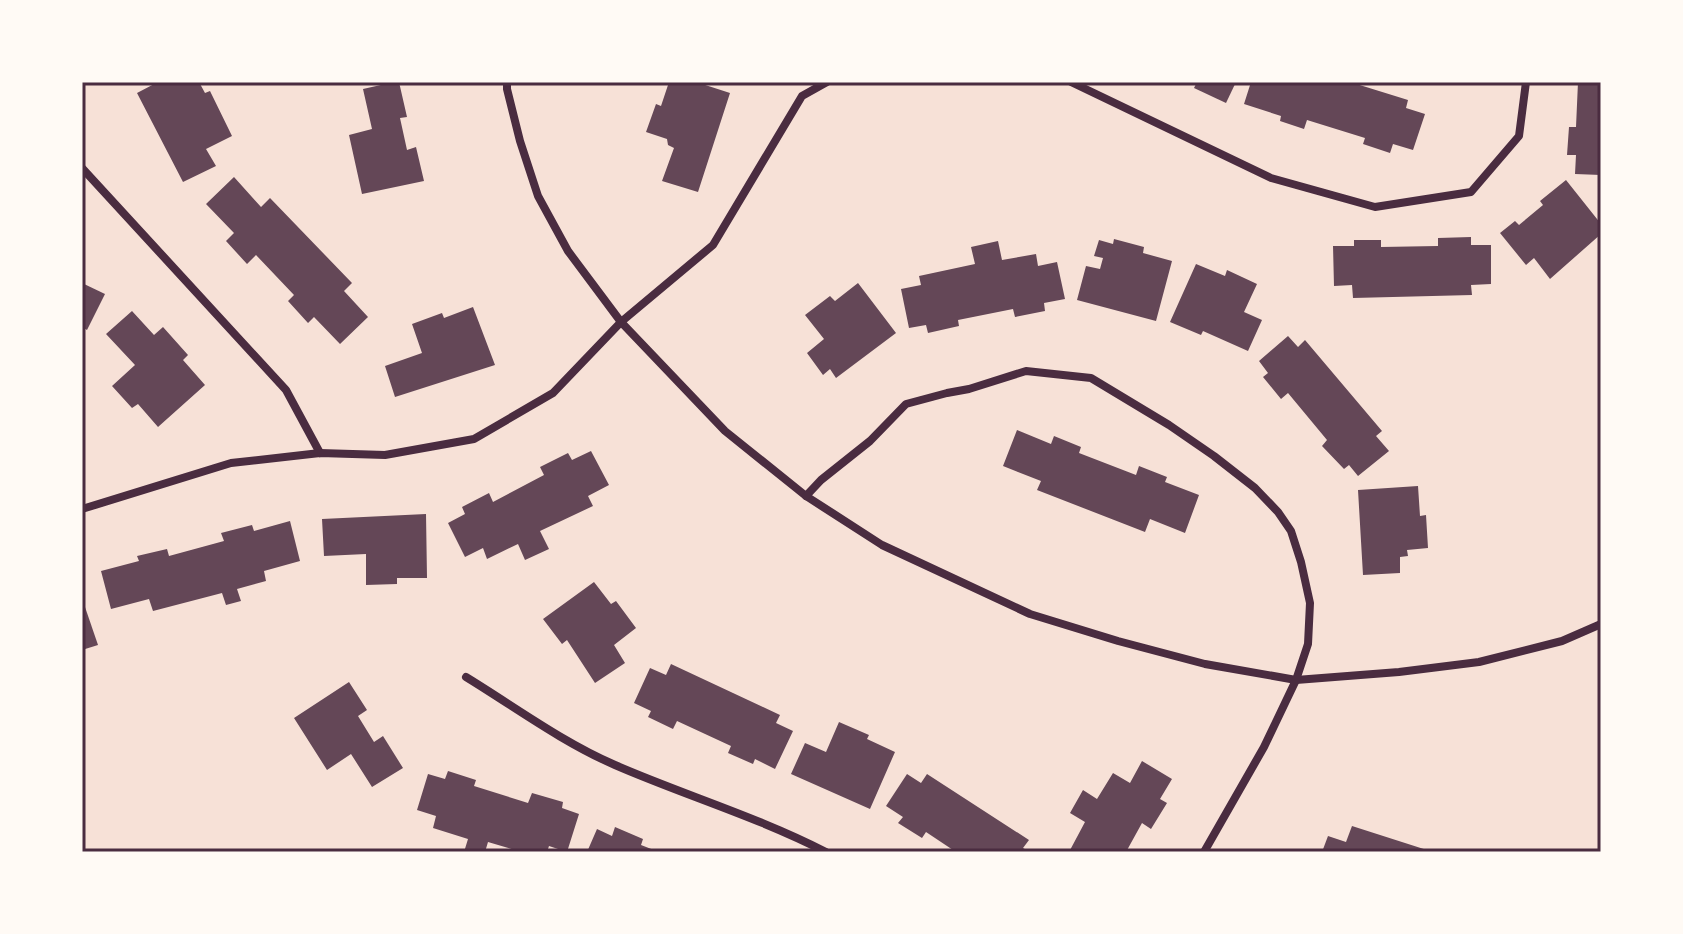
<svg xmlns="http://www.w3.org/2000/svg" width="1683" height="934" viewBox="0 0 1683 934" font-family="'Sofia Sans Condensed',sans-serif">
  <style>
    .building { fill: #644757 }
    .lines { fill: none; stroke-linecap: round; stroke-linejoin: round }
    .minor { stroke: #4a2c40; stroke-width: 8 }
    .neatline { fill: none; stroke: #4a2c40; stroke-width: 3 }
  </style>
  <rect width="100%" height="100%" fill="#f7e1d7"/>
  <g class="building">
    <polygon points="158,82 199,82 205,93 210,91 232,136 206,149 216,166 183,182 137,93"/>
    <polygon points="394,82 399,82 407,117 400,118 407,150 416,147 424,181 362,194 349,135 372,129 363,89"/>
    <polygon points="669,82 696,82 730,93 698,192 662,181 674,148 668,145 667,139 646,132 656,104 661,106"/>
    <polygon points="1197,82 1236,82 1226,103 1194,88"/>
    <polygon points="1251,82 1350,82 1408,100 1406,108 1425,114 1413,150 1393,144 1390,153 1363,144 1365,138 1307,120 1304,129 1280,121 1281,116 1244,104"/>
    <polygon points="1578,82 1601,82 1601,175 1575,174 1576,155 1567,155 1569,127 1576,127"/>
    <polygon points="234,177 261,207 270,198 352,283 344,291 368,317 340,344 314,317 308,323 288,301 294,295 256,255 247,264 226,241 234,233 206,204"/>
    <polygon points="1566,180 1601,224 1601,234 1550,279 1534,258 1526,265 1500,233 1515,221 1519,225 1543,205 1540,201"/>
    <polygon points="1471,237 1471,245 1491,245 1491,284 1471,285 1472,295 1353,298 1352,285 1334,286 1333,246 1354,246 1354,240 1381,240 1381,247 1438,246 1438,238"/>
    <polygon points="1114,239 1144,247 1143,253 1172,261 1156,321 1077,300 1086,266 1100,269 1103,258 1094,256 1099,240 1113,244"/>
    <polygon points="998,241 1002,260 1036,254 1038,266 1057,262 1065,299 1044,303 1045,311 1015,317 1013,309 958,320 959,326 928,333 926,325 909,328 901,289 921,285 919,276 975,264 971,247"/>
    <polygon points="1196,264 1225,276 1227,270 1257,284 1244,312 1262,320 1248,351 1203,331 1201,335 1170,322"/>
    <polygon points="82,283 105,294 87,330 82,327"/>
    <polygon points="858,283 896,333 836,378 830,369 823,375 807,353 824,339 805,315 830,296 835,301"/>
    <polygon points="473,307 495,365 395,397 385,366 422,353 412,324 442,313 444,318"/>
    <polygon points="132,311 154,335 163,327 188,355 183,360 205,385 158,427 138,404 132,408 112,386 135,365 106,334"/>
    <polygon points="1288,336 1298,347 1305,340 1382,431 1376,436 1389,451 1358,476 1349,465 1344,469 1322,446 1327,440 1288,393 1281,399 1263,377 1268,373 1259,361"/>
    <polygon points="1017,430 1051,444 1054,436 1081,447 1079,453 1136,475 1139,466 1167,477 1165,482 1199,495 1185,533 1150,519 1145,532 1037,490 1041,481 1003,466"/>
    <polygon points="591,451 609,485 588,496 593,506 540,531 549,549 525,560 518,544 487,559 483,548 465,557 448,523 465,514 462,507 489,493 493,502 544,475 540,467 568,453 572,460"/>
    <polygon points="1418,486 1420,516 1426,515 1428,548 1407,550 1408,556 1400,557 1400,573 1363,575 1358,490"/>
    <polygon points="426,514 427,578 397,578 397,584 366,585 366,554 324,556 322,519"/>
    <polygon points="290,521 300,561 264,571 266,581 237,589 241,601 226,605 222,593 153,611 149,599 111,609 101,571 139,561 137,556 167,549 169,556 224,541 221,533 252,525 254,531"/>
    <polygon points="594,582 611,604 616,601 636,628 614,645 625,663 595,683 567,640 562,644 543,619"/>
    <polygon points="85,607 98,645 82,650 82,608"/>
    <polygon points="671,664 780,715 776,723 793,731 775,769 755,759 753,764 728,753 731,746 677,721 673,729 648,717 651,711 634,703 650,668 666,675"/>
    <polygon points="349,682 367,710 358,716 374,742 383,736 403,768 372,787 351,754 327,770 294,718"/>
    <polygon points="839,722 869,735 867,739 895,752 870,809 791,774 805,743 826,752"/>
    <polygon points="1142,761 1172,779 1160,799 1167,803 1151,829 1142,823 1126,852 1069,852 1085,822 1070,813 1083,790 1097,799 1113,773 1130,783"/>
    <polygon points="448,771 476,780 474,786 528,803 532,793 563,802 562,808 579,814 567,852 549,846 547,852 522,852 488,842 485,852 464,852 468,839 433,828 436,816 417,810 428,774 445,779"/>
    <polygon points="907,774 921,783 927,774 1029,840 1023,848 1030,852 956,852 926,832 922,838 898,823 903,817 886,806"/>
    <polygon points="1352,826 1430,851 1430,852 1322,852 1328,836 1346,842"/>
    <polygon points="615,827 643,839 641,845 659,852 587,852 597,829 612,836"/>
  </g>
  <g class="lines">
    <g class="minor">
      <polyline points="507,82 507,89 520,141 538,196 568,251 621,322 725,431 806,496 882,545 1030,614 1118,641 1205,664 1296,680 1399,672 1479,662 1562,641 1601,624"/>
      <polyline points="1071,82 1271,178 1375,207 1471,192 1519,136 1526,82"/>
      <polyline points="82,168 286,390 320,453"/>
      <polyline points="806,496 821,480 870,441 906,404 947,393 969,389 1026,371 1091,378 1169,425 1214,456 1255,488 1278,512 1291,531 1301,562 1310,603 1308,644 1296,680 1264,747 1204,852"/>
      <polyline points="82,509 231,463 320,453 385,455 474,439 553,393 621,322 713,245 802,96 827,82"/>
      <path d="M466 677C515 707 562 742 615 765 684 795 758 817 826 852"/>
    </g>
  </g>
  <rect width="1683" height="934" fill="none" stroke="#fffaf5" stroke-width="168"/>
  <rect x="84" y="84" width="1515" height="766" class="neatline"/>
</svg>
